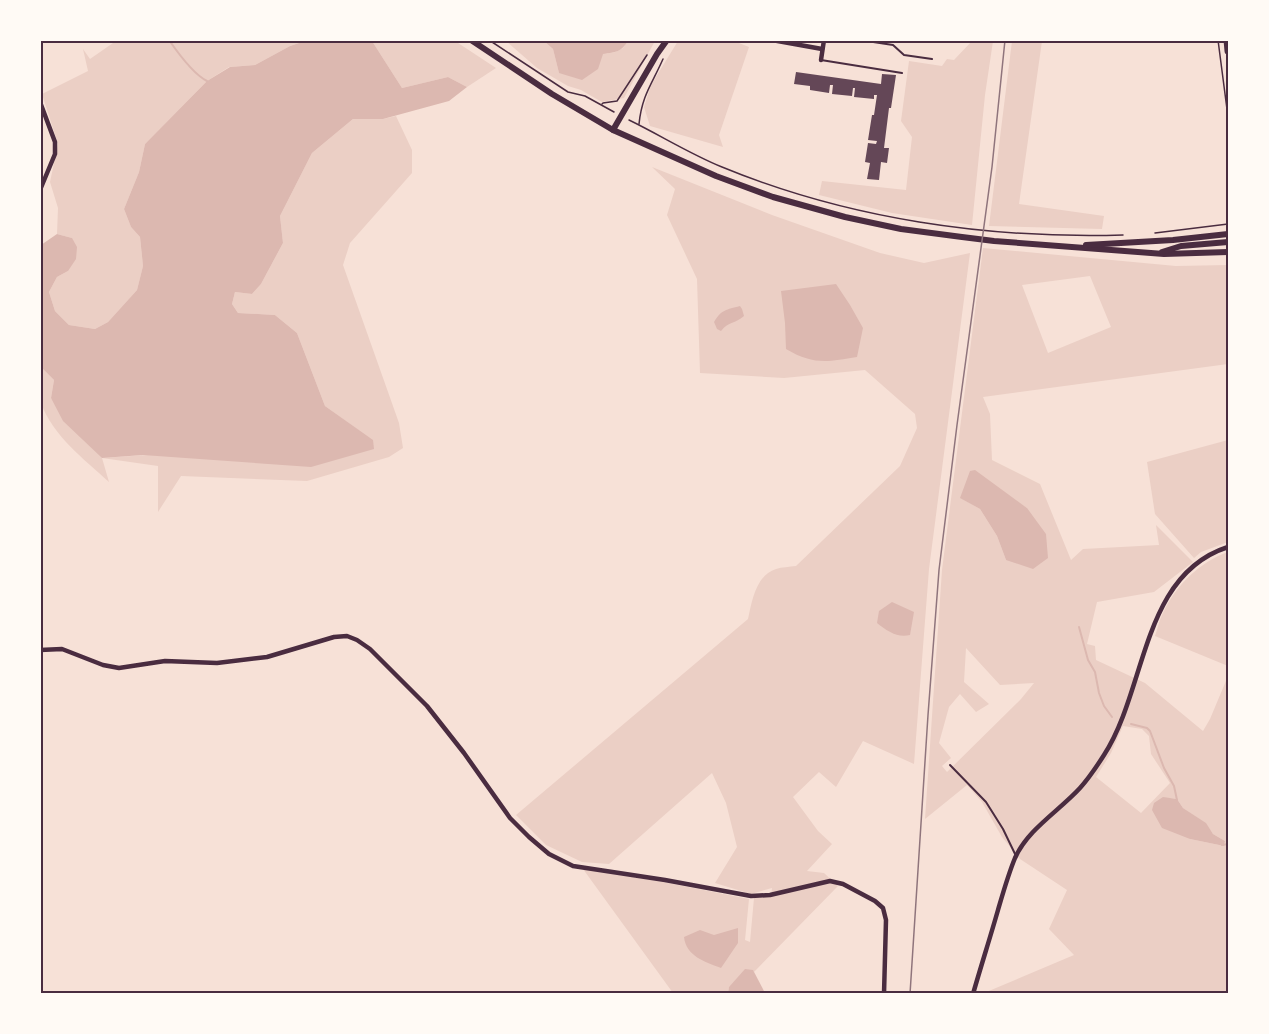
<svg xmlns="http://www.w3.org/2000/svg" width="1269" height="1034" viewBox="0 0 1269 1034" font-family="'Work Sans',sans-serif">
  <style>
    .green { fill: #ebcfc5; fill-rule: evenodd }
    .water { fill: #dcb8b0 }
    .lines { fill: none; stroke-linecap: round; stroke-linejoin: round }
    .stream { stroke: #dcb8b0; stroke-width: 2 }
    .building { fill: #644757 }
    .path { stroke: #4a2c40; stroke-width: 1.5 }
    .service { stroke: #4a2c40; stroke-width: 2 }
    .minor { stroke: #4a2c40; stroke-width: 4.5 }
    .tertiary { stroke: #4a2c40; stroke-width: 6 }
    .secondary { stroke: #4a2c40; stroke-width: 7 }
    .tram { stroke: #8f747c; stroke-width: 1.5 }
    .neatline { fill: none; stroke: #4a2c40; stroke-width: 2 }
  </style>
  <rect width="100%" height="100%" fill="#f7e1d7"/>
  <g class="green">
    <polygon points="112,41 305,41 290,46 255,65 229,67 207,81 145,144 139,172 124,209 131,227 140,237 143,266 137,290 108,322 95,329 69,325 55,311 49,292 57,277 68,271 72,238 57,234 58,208 50,182 58,144 42,94 88,71 83,49 90,59 113,43"/>
    <polygon points="372,41 455,41 496,68 467,87 448,77 402,88"/>
    <polygon points="506,41 544,41 553,49 559,73 603,54 615,52 623,48 628,41 655,41 624,98 602,102 581,90 568,86 537,68"/>
    <polygon points="678,41 734,41 749,47 719,135 723,147 650,126 644,107 651,85"/>
    <polygon points="972,41 993,41 985,95 972,225 892,213 819,195 822,181 906,190 912,137 901,121 909,61 942,66 947,59 954,60"/>
    <polygon points="1012,41 1042,41 1019,204 1104,216 1102,229 989,226"/>
    <path d="M396 116 412 150V173L350 243 343 265 399 423 403 448 389 457 307 481 181 476 158 512V466L102 458 109 482C84 459 53 436 41 403 38 393 41 380 40 369H43L54 380 51 398 102 458 372 440 325 406 297 333 275 315 238 313 232 304 235 292 252 294 261 284 283 243 280 216 312 153 353 119H383Z"/>
    <path d="M652 167 772 215 880 253 924 263 970 253 929 569 914 764 863 741 836 787 819 772 793 797 818 831 832 844 807 871 824 873 838 886 754 972 752 970 729 987 728 993H673L583 869 663 882 749 899 745 940 750 942 754 898 771 897 772 888 751 894 715 883 737 847 726 803 712 773 609 864 582 862 546 845 516 815 748 619C752 601 756 575 776 569 782 567 789 567 796 566L900 466 917 428 915 414 865 370 784 378 700 373 697 279 667 215 675 189Z"/>
    <path d="M983 248 1176 266 1228 265V364L983 397 990 414 992 460 1040 484 1071 560 1083 549 1159 545 1156 525 1193 562 1154 592 1097 602 1087 644 1095 646 1096 660 1145 683 1203 731 1210 719 1228 676V993H984L1074 955 1049 929 1067 890 1020 859 1002 837 982 802 967 785 925 819 942 570ZM1090 276 1111 327 1048 353 1022 285ZM961 498 1013 499 1027 508 1006 560 997 536 980 509ZM966 648 1000 685 1034 683 1021 699 947 772 942 766 951 758 939 743 949 707 960 694 976 712 989 704 964 682ZM1123 726 1142 729 1149 736 1151 754 1170 783 1141 813 1096 777 1111 753ZM1170 798 1177 799 1183 808 1205 823 1213 834 1225 841 1224 846 1190 839Z"/>
    <polygon points="1228,440 1228,542 1201,552 1194,558 1155,514 1147,462"/>
    <path d="M1228 552V666L1155 636C1158 628 1159 620 1163 613 1176 585 1200 562 1228 552Z"/>
  </g>
  <g class="water">
    <polygon points="372,41 402,88 448,77 467,87 449,101 383,119 353,119 312,153 280,216 283,243 261,284 252,294 235,292 232,304 238,313 275,315 297,333 325,406 373,440 374,449 311,467 143,455 102,458 63,421 51,398 54,380 43,369 41,369 41,245 57,234 72,238 77,247 76,259 68,271 57,277 49,292 55,311 69,325 95,329 108,322 137,290 143,266 140,237 131,227 124,209 139,172 145,144 207,81 230,67 255,65 290,46 305,41"/>
    <path d="M544 41H628C621 52 616 52 603 54L598 69 582 80 559 73 553 49Z"/>
    <path d="M836 284 850 305 863 328 857 357C827 362 813 365 786 349L785 323 781 291Z"/>
    <path d="M740 306 742 309 744 316C735 324 729 321 721 331L717 329 714 322C722 309 726 310 740 306Z"/>
    <polygon points="975,470 1027,508 1046,534 1048,558 1033,569 1006,560 997,536 980,509 960,498 970,471"/>
    <path d="M892 602 914 612 910 635C897 638 887 631 877 623L879 611Z"/>
    <polygon points="1163,797 1177,799 1183,808 1206,823 1213,834 1225,841 1224,846 1190,839 1162,828 1152,810 1154,803"/>
    <path d="M738 928V943L721 968C705 962 686 956 684 937L700 930 714 935Z"/>
    <polygon points="745,969 753,970 765,993 728,993 729,987"/>
  </g>
  <g class="lines">
    <g class="stream">
      <path d="M169 40C178 53 193 74 207 81"/>
      <polyline points="1079,627 1088,660 1095,672 1099,693 1104,706 1112,717"/>
      <polyline points="1131,724 1147,728 1150,731 1164,768 1174,786 1177,800"/>
      <polyline points="1222,845 1228,844 1228,851"/>
      <polyline points="1228,867 1228,876"/>
    </g>
  </g>
  <polygon class="building" points="796,72 881,84 882,74 896,75 891,108 889,108 884,148 889,148 887,163 881,162 879,180 867,179 870,163 865,162 868,143 876,144 877,141 868,140 872,115 874,115 877,95 874,95 874,99 854,97 855,88 853,88 852,96 832,94 833,85 830,85 829,93 810,90 810,86 794,84"/>
  <g class="lines">
    <g class="path">
      <polyline points="489,40 568,92 585,96 614,112"/>
      <polyline points="1218,40 1228,117"/>
      <polyline points="602,104 603,103 617,101 647,55"/>
      <path d="M629 120C660 135 690 154 722 167 848 219 988 239 1123 235"/>
      <path d="M639 124C642 95 652 84 663 59"/>
      <polyline points="1155,233 1228,224"/>
    </g>
    <g class="service">
      <polyline points="860,40 893,45 904,55 932,59"/>
      <polyline points="821,60 902,73"/>
      <polyline points="950,765 986,802 1003,829 1016,856"/>
    </g>
    <g class="minor">
      <polyline points="772,40 822,49"/>
      <polyline points="821,60 824,40"/>
      <polyline points="40,102 55,142 55,154 40,190"/>
      <polyline points="40,650 62,649 103,665 119,668 165,661 217,663 267,657 334,637 347,636 357,640 370,649 427,706 464,753 510,818 529,837 549,854 573,866 665,880 751,896 770,895 830,881 843,884 875,901 883,908 886,920 884,994"/>
      <path d="M973 994C981 966 990 938 998 910 1003 893 1008 875 1015 858 1028 829 1059 811 1080 788 1089 778 1097 766 1104 755 1147 689 1141 575 1228 547"/>
    </g>
    <g class="tertiary">
      <polyline points="471,40 552,94 613,130 716,176 773,197 845,217 901,229 962,237 994,241 1164,254 1228,252"/>
      <polyline points="613,130 657,54 667,40"/>
      <polyline points="1086,245 1173,240 1228,234"/>
      <polyline points="1162,252 1181,246 1228,242"/>
    </g>
    <polyline class="secondary" points="1227,40 1228,51"/>
    <polyline class="tram" points="910,994 928,715 939,570 957,425 992,167 1005,40"/>
  </g>
  <rect width="1269" height="1034" fill="none" stroke="#fffaf5" stroke-width="84"/>
  <rect x="42" y="42" width="1185" height="950" class="neatline"/>
</svg>
